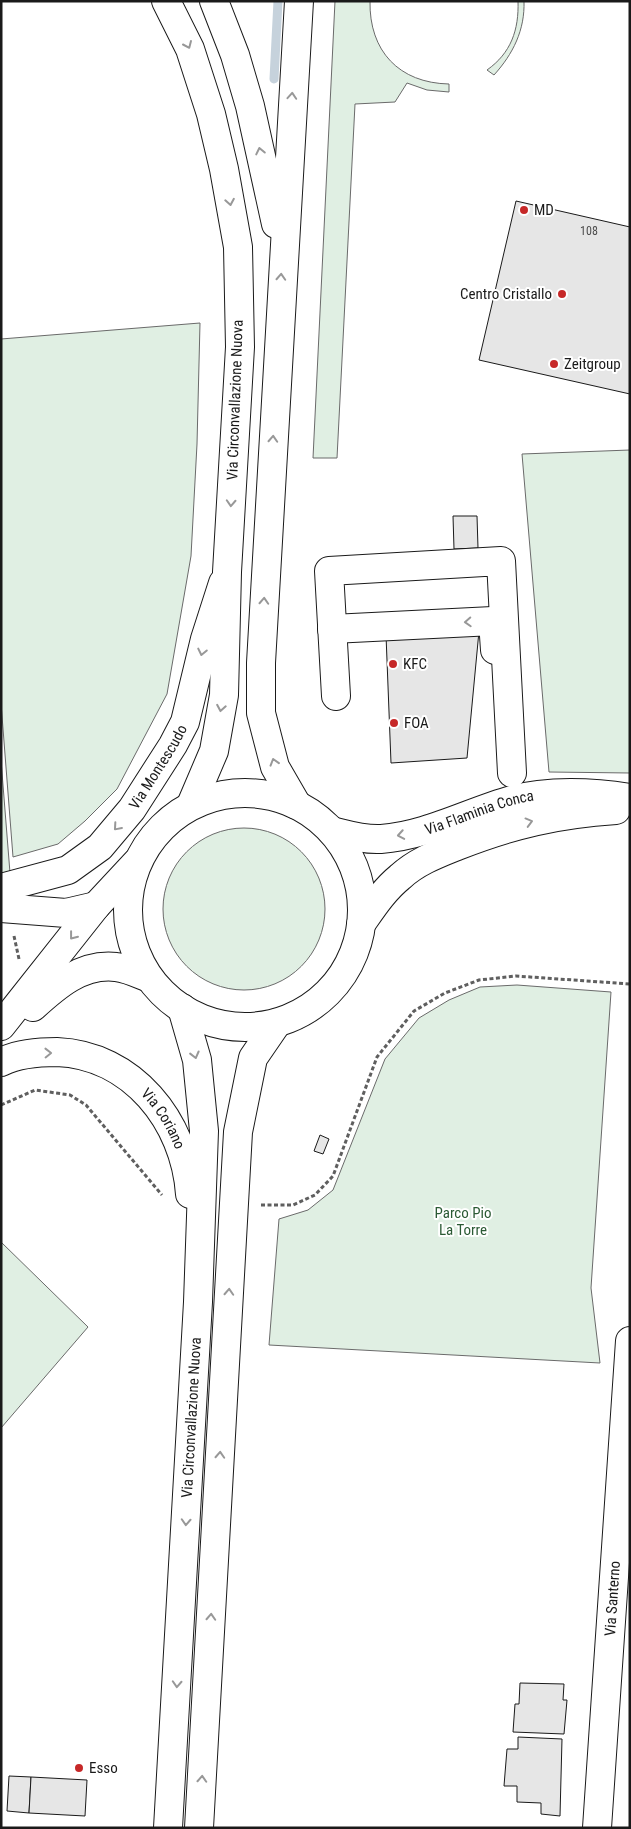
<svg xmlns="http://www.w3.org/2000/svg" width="631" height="1829" viewBox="0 0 631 1829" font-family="'Roboto Condensed',sans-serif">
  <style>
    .green { fill: #e0efe3; stroke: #6a6a6a }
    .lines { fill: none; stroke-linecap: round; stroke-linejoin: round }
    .stream { stroke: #c6d2dc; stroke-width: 9 }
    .building { fill: #e6e6e6; stroke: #1a1a1a }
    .minor-casing { stroke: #1a1a1a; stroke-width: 30 }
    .major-casing { stroke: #1a1a1a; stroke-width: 30 }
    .path { stroke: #5f5f5f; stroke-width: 3; stroke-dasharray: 4 2.5; stroke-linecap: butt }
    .minor { stroke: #fff; stroke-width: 28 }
    .major { stroke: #fff; stroke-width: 28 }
    .oneway { stroke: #989898 }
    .poi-dot { fill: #c62828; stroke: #fff; stroke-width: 2 }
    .labels { text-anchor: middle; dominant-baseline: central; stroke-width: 4; stroke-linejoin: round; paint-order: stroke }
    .number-label { font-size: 12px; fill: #4d4d4d }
    .poi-label { font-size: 15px; fill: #1a1a1a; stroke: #fff; text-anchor: start }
    .street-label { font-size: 15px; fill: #1a1a1a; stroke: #fff }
    .park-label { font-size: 15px; fill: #2b5a34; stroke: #fff }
  </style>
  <rect width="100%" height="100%" fill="#fff"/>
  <g class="green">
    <path d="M335 1H370C369 51 399 83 449 84V92L427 90 407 83 395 102 355 104 337 458H313Z"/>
    <path d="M518 1H524C525 30 513 54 494 75L487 70C511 53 519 30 518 1Z"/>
    <polygon points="200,323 197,444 191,556 167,694 117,789 85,821 58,844 13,857 1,703 1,339"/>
    <polygon points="630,450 630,773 549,772 522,454"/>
    <polygon points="1,760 10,873 1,873"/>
    <circle cx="244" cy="909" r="81"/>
    <polygon points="517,985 611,992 591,1288 600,1363 269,1345 279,1219 308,1210 333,1190 385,1059 419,1018 449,1000 480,987"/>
    <polygon points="1,1242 88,1327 1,1428"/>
  </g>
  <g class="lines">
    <polyline class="stream" points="274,79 278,1"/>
  </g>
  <g class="building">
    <polygon points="516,201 630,227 630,394 479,360"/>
    <polygon points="453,516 477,516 478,548 454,549"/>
    <polygon points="479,631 467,758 391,763 386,635"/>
    <polygon points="320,1135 329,1139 323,1154 314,1151"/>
    <polygon points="520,1683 564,1684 563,1700 567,1700 564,1734 513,1732 515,1704 519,1704"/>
    <polygon points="518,1737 562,1739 560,1816 541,1814 541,1803 517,1802 517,1786 504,1786 507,1749 518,1749"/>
    <polygon points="9,1776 31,1777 29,1813 7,1811"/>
    <polygon points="31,1777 87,1780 85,1816 29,1813"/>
  </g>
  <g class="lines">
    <g class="minor-casing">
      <g id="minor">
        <polyline points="332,629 493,621 495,650"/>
        <polyline points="336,696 329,571 501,561 512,773"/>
        <path id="s1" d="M332 831C348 835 364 840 381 839 426 836 469 812 512 800 547 790 594 792 630 798"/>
        <path id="s2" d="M1 888 68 870 100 847 132 809 173 745 185 722 205 639 223 583"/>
        <polyline points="1,908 66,913 96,906"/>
        <path d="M361 924C373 907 384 890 400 877 416 862 437 854 457 846 513 824 557 814 616 810"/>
        <path id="s3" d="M597 1828 630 1341"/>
      </g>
    </g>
    <g class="major-casing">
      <g id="major">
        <polyline points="166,1 190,49 211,114 224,169 238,247 240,347 227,572 224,695 214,751 191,805"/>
        <polyline points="214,1 235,55 250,106 276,224"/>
        <circle cx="245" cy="910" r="117"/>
        <polyline points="297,805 275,767 261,713 261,663 299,1"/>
        <path d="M33 1007C56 986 82 963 116 967 127 968 139 974 149 978"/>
        <polyline points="1,1026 96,906 137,862"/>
        <path id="s4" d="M1 1062C17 1054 39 1052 57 1052 132 1055 185 1121 190 1194"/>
        <path id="s5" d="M168 1828 198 1302 204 1131 197 1060 182 1008"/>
        <polyline points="199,1828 238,1132 253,1058 277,1023"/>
      </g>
    </g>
    <g class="path">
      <polyline points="14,936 19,959"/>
      <polyline points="1,1105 35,1090 70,1095 86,1105 162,1195"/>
      <polyline points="261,1205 293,1205 315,1195 333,1176 377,1057 414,1011 445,993 479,980 516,976 630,984"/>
    </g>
    <use href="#minor" class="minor"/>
    <use href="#major" class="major"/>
  </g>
  <defs><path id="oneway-chevron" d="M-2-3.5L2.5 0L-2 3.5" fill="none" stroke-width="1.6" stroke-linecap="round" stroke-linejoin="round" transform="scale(1.25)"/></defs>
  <g class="oneway">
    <use href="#oneway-chevron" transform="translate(188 45) rotate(66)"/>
    <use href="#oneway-chevron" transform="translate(292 96) rotate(-86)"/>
    <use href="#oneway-chevron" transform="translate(260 151) rotate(-102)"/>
    <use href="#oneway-chevron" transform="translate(230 202) rotate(80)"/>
    <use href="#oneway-chevron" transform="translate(281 277) rotate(-87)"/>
    <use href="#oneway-chevron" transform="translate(273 439) rotate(-87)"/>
    <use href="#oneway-chevron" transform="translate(231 503) rotate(93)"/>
    <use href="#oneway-chevron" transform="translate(264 601) rotate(-87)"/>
    <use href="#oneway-chevron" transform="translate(468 622) rotate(177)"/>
    <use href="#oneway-chevron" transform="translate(202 652) rotate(102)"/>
    <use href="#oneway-chevron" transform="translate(221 708) rotate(100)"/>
    <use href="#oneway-chevron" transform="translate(274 762) rotate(-107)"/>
    <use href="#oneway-chevron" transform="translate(529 822) rotate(-15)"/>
    <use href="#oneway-chevron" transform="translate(117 827) rotate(131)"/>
    <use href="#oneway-chevron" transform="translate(401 835) rotate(170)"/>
    <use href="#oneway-chevron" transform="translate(73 936) rotate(128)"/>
    <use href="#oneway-chevron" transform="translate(48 1053) rotate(-1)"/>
    <use href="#oneway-chevron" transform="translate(195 1055) rotate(76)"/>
    <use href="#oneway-chevron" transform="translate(229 1292) rotate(-87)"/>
    <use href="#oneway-chevron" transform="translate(220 1455) rotate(-87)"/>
    <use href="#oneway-chevron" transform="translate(186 1522) rotate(93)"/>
    <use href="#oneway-chevron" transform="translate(211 1617) rotate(-87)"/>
    <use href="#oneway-chevron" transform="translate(177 1684) rotate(93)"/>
    <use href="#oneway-chevron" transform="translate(202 1779) rotate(-87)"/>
  </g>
  <g class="poi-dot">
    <circle cx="524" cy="210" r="5"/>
    <circle cx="562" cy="294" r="5"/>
    <circle cx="554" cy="364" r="5"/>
    <circle cx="393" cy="664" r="5"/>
    <circle cx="394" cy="723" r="5"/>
    <circle cx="79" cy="1768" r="5"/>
  </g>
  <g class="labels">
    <g class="number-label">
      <text x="589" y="231">108</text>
    </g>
    <g class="poi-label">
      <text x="534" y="210">MD</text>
      <text x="552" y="294" text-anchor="end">Centro Cristallo</text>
      <text x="564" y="364">Zeitgroup</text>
      <text x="403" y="664">KFC</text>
      <text x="404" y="723">FOA</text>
      <text x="89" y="1768">Esso</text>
    </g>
    <g class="street-label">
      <text transform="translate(235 400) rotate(-88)">Via Circonvallazione Nuova</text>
      <text stroke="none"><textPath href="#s2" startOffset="208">Via Montescudo</textPath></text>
      <text stroke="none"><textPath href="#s1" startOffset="152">Via Flaminia Conca</textPath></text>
      <text stroke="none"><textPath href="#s4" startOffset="189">Via Coriano</textPath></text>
      <text stroke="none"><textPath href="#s5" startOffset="411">Via Circonvallazione Nuova</textPath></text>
      <text stroke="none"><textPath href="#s3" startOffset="230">Via Santerno</textPath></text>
    </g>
    <g class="park-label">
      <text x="463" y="1213">Parco Pio<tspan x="463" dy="17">La Torre</tspan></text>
    </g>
  </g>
  <rect width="631" height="1829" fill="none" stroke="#1a1a1a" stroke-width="5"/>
</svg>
